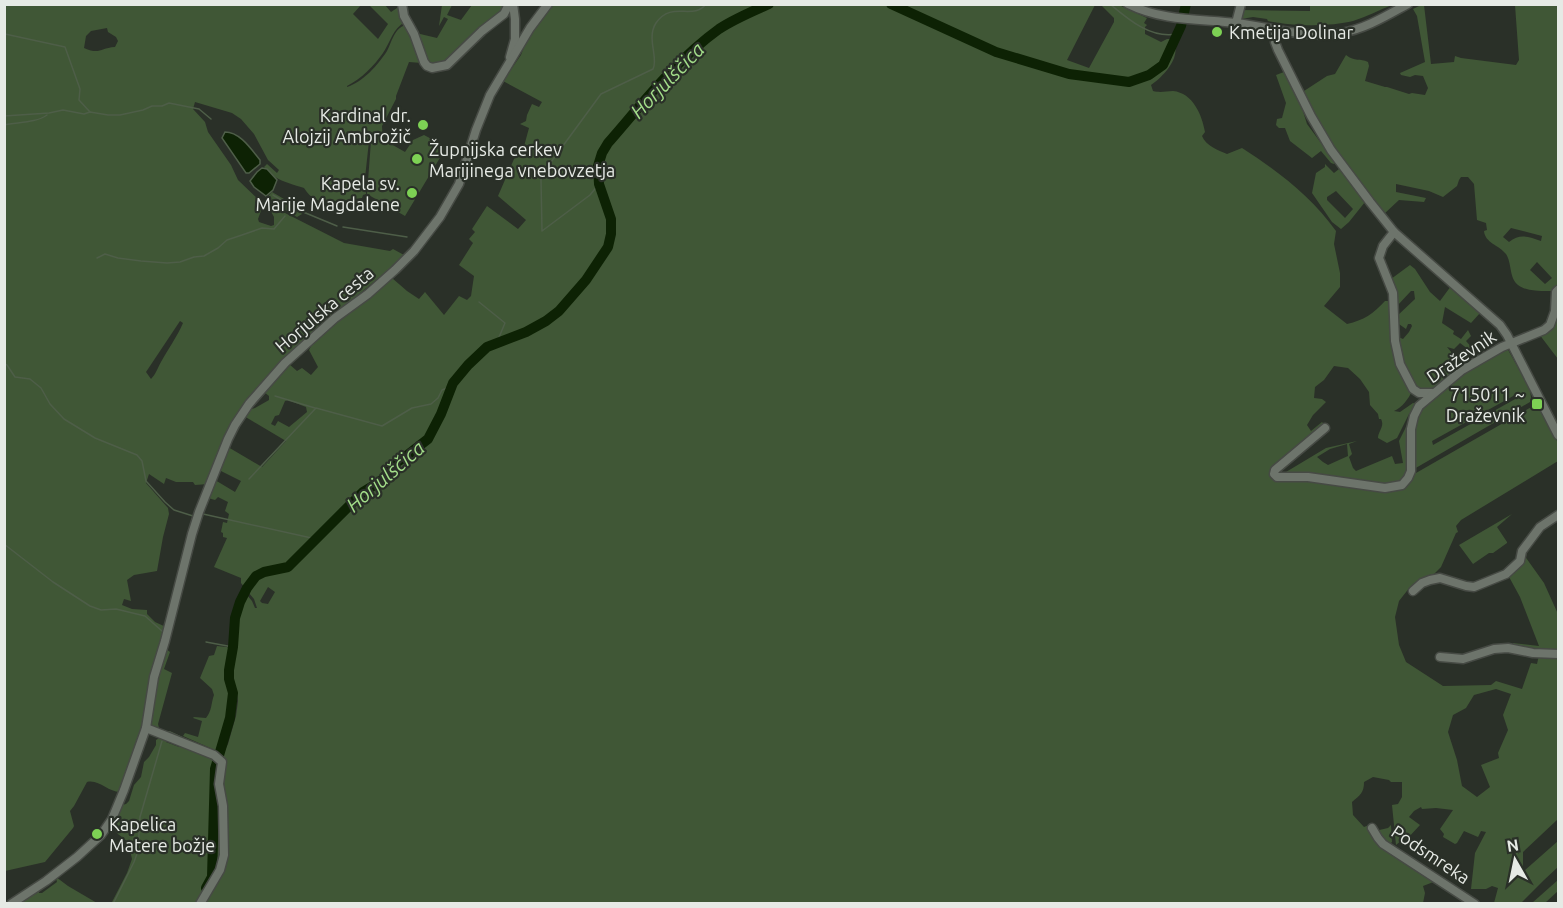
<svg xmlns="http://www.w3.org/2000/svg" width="1563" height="908" viewBox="0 0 1563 908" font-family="Ubuntu,sans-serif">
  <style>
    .green { fill: #405736; fill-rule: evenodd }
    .water { fill: #0d2204; stroke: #4e5e48; stroke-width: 1.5 }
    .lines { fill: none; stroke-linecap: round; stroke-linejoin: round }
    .stream { stroke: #4e5e48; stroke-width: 1.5 }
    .river { stroke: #0d2204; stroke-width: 10 }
    .minor-casing { stroke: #464a44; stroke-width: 11 }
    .minor { stroke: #6d746b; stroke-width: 8 }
    .poi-dot { fill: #7dd154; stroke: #2a3028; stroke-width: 2 }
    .labels { text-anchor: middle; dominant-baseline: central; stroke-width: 4.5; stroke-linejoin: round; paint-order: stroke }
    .poi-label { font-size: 18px; fill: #e6eae5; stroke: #2a3028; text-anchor: start }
    .street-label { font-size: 18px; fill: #e6eae5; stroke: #2a3028 }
    .water-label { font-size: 20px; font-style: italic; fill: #a3de8a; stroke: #2a3028 }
  </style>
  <rect width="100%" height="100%" fill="#2a3028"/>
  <g class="green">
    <path d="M4 5H361L353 14 378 39 388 24 369 5H385L391 12 400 6 405 22C393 28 390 43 383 53 374 66 361 79 347 86V87C363 82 378 65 387 51 392 42 394 28 406 25L422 63 409 62 396 96V99L382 126 383 143H384V140L405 152 413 140 424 135 441 144V156L405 216 367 194 371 141H369L365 178 360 185 361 188H366V194L363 195 362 198C341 200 318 211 304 188 297 186 281 181 275 177 271 174 268 170 264 167L267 164 277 173 279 170 268 160 254 134 241 119 232 113 195 102 193 109 205 122 208 132 231 165 238 180 259 200 262 208 258 219 259 222 271 226 274 225V217L268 206V204L271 205 283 212 344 243 390 251 393 249 404 255C395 264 388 275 375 281L305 338 280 363 244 404 234 420 208 484 195 485 193 482H176L166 478 164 484 149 474 146 483 168 508 169 514 163 537 157 571 134 575 127 580 131 601 124 599 122 605 132 609 147 610V614L155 622 166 627 145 721 120 792C108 792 99 779 87 782L74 806 70 811 74 826 73 828 45 862 5 871ZM107 28 108 32 116 37 118 41 115 47C100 48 100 55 84 48L86 36 91 31ZM180 321 183 323C177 337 168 349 161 362 157 369 156 374 151 379L146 372Z"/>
    <polygon points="442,5 452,5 447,15 461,20 472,5 507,5 505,10 448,62 430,66 416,33 437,38 448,19 444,17 439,26"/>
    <path d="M552 5H1095L1067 60 1089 68 1114 22V18L1101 5H1119L1147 18 1144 23 1147 25 1145 27V34L1161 42 1167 39H1171C1185 54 1163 77 1151 85L1153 91C1161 93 1166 91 1173 91 1193 93 1202 115 1205 132L1202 136C1206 146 1218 150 1227 154L1242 148C1278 171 1311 196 1336 231L1334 244 1340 273V287L1324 306 1347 324C1364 320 1373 314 1385 301H1392L1396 336 1403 339 1409 332 1412 326 1411 324H1408L1406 329 1396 322V317L1415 299 1414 291H1411L1396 307 1391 279 1410 265 1415 269 1430 292 1440 301 1451 286 1480 313 1471 323 1445 307 1442 323 1454 331 1453 334 1461 339 1468 330 1471 336 1466 341 1473 349 1463 358 1469 365 1436 389 1412 391C1409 398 1402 408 1394 411L1400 412 1413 403 1418 404 1409 414 1397 438 1387 443 1378 438C1378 431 1385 427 1381 419H1379L1378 414 1370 405 1369 392 1360 379 1348 368 1334 366 1324 380 1315 387 1314 398 1322 399 1326 402 1313 415 1307 425 1311 431 1322 422 1325 425 1272 474 1348 485 1406 484 1412 438 1417 413 1451 381 1507 348 1530 389 1531 398 1535 404 1544 415 1558 443V461L1461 520 1456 526 1458 532 1456 533 1441 567 1434 574 1429 575 1410 587 1399 601 1395 617 1399 645 1406 662 1443 686 1491 685 1496 681 1522 689 1531 663 1537 664 1539 655 1558 656V819L1523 852V872L1558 841V867L1544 880 1521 903H1494L1498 888 1492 886 1486 889H1471L1475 853 1486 832 1481 831 1478 837 1464 831 1457 843 1455 844 1443 837 1444 834 1440 829 1453 810 1436 808 1422 809 1421 807 1414 811 1409 817 1420 825 1407 839 1404 838 1396 845 1392 805 1398 804 1402 797V782H1391L1389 780 1373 777 1364 782C1364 793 1360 795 1352 802L1353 815 1364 827 1369 825 1376 839 1436 881 1423 886 1425 893 1423 903 111 904 127 873 132 859 128 842 118 834 112 827 122 805 126 804 129 801 134 785 141 777 144 762 149 757 156 745V740L161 737 166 739V742L179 747 183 746 211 757 219 762 228 744 236 716 238 701 237 693 230 679 237 644 236 619 247 595 252 601 255 608H257L254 599 248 592C264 570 268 576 291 570 295 567 297 562 297 557L283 567 258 573 252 577 245 588 241 583V578L214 567 227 538 223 537V533L221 532 223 522 227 523 229 514 225 511 228 502 218 497 215 500 208 498 215 480 235 492 241 481 219 470 228 447 262 467 286 441 244 416 249 410 255 408 269 400V396L264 392 289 364 297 371 302 368 311 375 318 367 309 350 315 339 392 278 407 291 419 299 425 292 444 315 459 296 467 300 471 296 474 276 459 265 473 243 469 239 475 232 472 229 487 206 518 229 526 220 498 196 514 159 523 150 529 128 520 124 526 121 527 115 532 104 539 107 542 102 503 81 521 55 527 39 540 18ZM1460 343 1468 349 1465 353 1458 356 1452 353 1447 347 1454 349ZM1515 395 1517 398 1433 445 1432 441ZM288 400 306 407 307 412 289 427 278 421 275 426 271 424 275 416 279 415 285 401ZM1530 402 1533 406 1416 473 1414 469ZM268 587 275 592 268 604 262 603 260 601ZM1496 689 1511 694 1503 715 1508 730 1498 753 1499 758 1481 765 1490 787 1477 797 1462 786 1457 760 1448 732 1453 715 1466 708 1474 695Z"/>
    <path d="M1310 5H1392C1379 10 1366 17 1353 21 1329 27 1292 26 1268 21L1267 19 1253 17 1241 19V10L1310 11Z"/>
    <path d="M1421 5H1424L1431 64 1454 62 1455 56 1461 58 1516 65 1519 60 1515 5H1558V287L1555 291C1544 291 1527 292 1518 285 1509 278 1512 263 1506 254 1499 245 1485 243 1484 231L1487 230 1486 223 1477 220 1474 184 1468 177H1461L1459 180 1457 186 1443 197 1429 191 1396 184V192L1426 198 1424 202 1399 200 1384 214 1331 146 1304 97V91L1327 76 1335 74 1346 55C1355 62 1360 58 1368 62L1369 66 1365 81 1385 87H1387L1409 94 1412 93 1425 95 1428 88 1423 76 1415 75 1410 77 1401 75 1400 73 1425 62 1417 16 1413 9ZM1511 228 1542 236 1541 241C1529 237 1520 233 1509 242L1503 237ZM1537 262 1552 278 1545 284 1530 270Z"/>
    <polygon points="1284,72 1302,108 1307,124 1335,162 1334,164 1331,163 1321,151 1312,158 1290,141 1285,128 1279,128 1276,125 1277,119 1282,118 1286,103 1276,75"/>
    <path d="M1325 164 1334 173 1339 169 1365 202 1349 222 1341 229 1332 222 1312 193 1316 173 1325 167ZM1336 191 1353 209 1345 218 1327 200V197Z"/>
    <polygon points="272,192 296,206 302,214 297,217 266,198"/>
    <polygon points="1558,292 1558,359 1539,334 1545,332"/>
    <path d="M1411 417 1409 464 1406 477 1395 485 1281 475 1326 448 1357 441 1349 444 1352 454 1349 457 1353 468 1356 471 1392 456 1395 464 1403 463 1399 441ZM1347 444 1348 456 1328 465 1323 462 1317 457 1330 449Z"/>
    <polygon points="1512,514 1497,527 1507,542 1507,543 1493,553 1489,553 1473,564 1459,545"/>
    <polygon points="1524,555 1544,583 1558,614 1558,653 1514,650 1513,643 1539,646 1520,597 1508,575"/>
    <path d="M217 646 227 647 231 650C228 659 226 669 227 678 227 686 231 692 231 701 231 714 222 738 217 751L183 736 185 733 198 737 202 721 193 718 194 717 206 718C212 711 211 703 214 695L212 689 200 678 209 656 214 655Z"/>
    <polygon points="166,649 170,652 164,669 172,673 158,724 159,728 163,731 150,727 156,682"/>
    <polygon points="1391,825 1392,842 1389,845 1375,831 1388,828"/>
    <polygon points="56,877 68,886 97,903 19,904 39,889 39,893 42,893 57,882 56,878 54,878"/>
    <polygon points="1558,880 1558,891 1545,903 1532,903"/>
  </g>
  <g class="water">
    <path d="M225 132C240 132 251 149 260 160V164L249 173H246L222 138Z"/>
    <polygon points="262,168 267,169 277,180 273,190 266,196 254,187 250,181 257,172"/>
  </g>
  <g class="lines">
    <g class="stream">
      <path d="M1110 4C1129 20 1151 39 1177 34"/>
      <polyline points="5,34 65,47 80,89 79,100 90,112"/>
      <polyline points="4,116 49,113 63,110 84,114 90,112 108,115 120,115 143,110 152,106 162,106 169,103 199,109 211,119"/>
      <path d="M4 125C18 122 36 123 47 115"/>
      <path d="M599 184 590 195 542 231 541 180 543 173 601 94 653 69C659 59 646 38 656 23 672 0 693 21 706 4"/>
      <polyline points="273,195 296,209 337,226"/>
      <polyline points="343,227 407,237"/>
      <polyline points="97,258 105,254 118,258 141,261 167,263 180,262 194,257 204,256 218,248 227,240 242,235 262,228 274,229 285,216"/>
      <polyline points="479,302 505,323 497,342"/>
      <polyline points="4,363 7,365 15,377 30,379 41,388 50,404 64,419 95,438 137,455 142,461 146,481 165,502 174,510 193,516"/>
      <polyline points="275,396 315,408"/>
      <polyline points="249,479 316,408 382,426 412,408 431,404 438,398 442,390 452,386"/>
      <polyline points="203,514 316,539"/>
      <polyline points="4,544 53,582 90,606 101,610 116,609 145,616 162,631"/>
      <polyline points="206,642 233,647"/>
      <polyline points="168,732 170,732 196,744"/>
      <polyline points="113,904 134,862 138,851 140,817 162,741"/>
    </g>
    <g class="river">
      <polyline points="891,4 996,52 1069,74 1129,82 1149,75 1163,65 1181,26 1186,4"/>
      <path d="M206 888 212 877 215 769 230 718 233 693 229 679V670L233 647 235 618 240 602 247 588 256 576 264 572 288 567 363 492 381 481 397 462 405 457 428 439 441 414 453 383 468 365 487 347 526 332 546 321 559 311 586 280 608 247 611 234V219L599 184 598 166 602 153 608 143C642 104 676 60 719 29 734 19 753 11 769 4"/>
    </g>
    <g class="minor-casing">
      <g id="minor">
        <polyline points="402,4 404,16 414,34 424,62 427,66 432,68 447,65 482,31 504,14 509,4"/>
        <path d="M1128 4C1162 21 1199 19 1236 23 1271 27 1305 39 1341 33 1365 29 1386 16 1408 4"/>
        <polyline points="1236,23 1241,4"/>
        <polyline points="1275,30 1275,42 1278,50 1311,116 1331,150 1370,202 1394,232 1500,325 1507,335 1558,435"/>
        <polyline points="510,57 515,39 515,19 513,4"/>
        <polyline points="1394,232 1383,246 1379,258 1393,293 1395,341 1400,364 1413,389 1419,393 1432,393"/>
        <polyline points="1325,428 1275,470 1274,474 1277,477 1308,477 1385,488 1402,485 1408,478 1411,471 1411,429 1414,416 1419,406 1462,370 1502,347 1544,330 1550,325 1555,311 1556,292 1558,290"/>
        <polyline points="1413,591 1422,583 1430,580 1440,578 1466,586 1474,587 1506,574 1520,561 1522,551 1540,527 1558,515"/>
        <polyline points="1440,657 1463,659 1494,649 1508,648 1533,653 1558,654"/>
        <polyline points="146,728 214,755 222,762 219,784 223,806 224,855 220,870 200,904"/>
        <polyline points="1372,828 1378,838 1383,844 1475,904"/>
        <polyline points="11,904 46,881 77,857 101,835 112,819 124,790 146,728 154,677 165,641 192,534 199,512 228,439 235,425 249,404 285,363 335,318 368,294 395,270 414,251 440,217 459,184 476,130 490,95 530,28 548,4"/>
      </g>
    </g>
    <use href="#minor" class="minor"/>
  </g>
  <g class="poi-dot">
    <circle cx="1217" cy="32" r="6"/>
    <circle cx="423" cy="125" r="6"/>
    <circle cx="417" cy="159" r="6"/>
    <circle cx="412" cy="193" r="6"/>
    <rect x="1531" y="398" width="12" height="12" rx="3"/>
    <circle cx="97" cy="834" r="6"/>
  </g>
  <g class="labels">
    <g class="poi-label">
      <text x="1229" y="32">Kmetija Dolinar</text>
      <text x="411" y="115" text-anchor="end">Kardinal dr.<tspan x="411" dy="21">Alojzij Ambrožič</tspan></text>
      <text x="429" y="149">Župnijska cerkev<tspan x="429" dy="21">Marijinega vnebovzetja</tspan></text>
      <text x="400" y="183" text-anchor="end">Kapela sv.<tspan x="400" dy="21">Marije Magdalene</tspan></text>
      <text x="1525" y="394" text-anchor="end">715011 ~<tspan x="1525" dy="21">Draževnik</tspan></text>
      <text x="109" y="824">Kapelica<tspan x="109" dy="21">Matere božje</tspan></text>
    </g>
    <g class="street-label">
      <text transform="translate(324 309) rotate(-40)">Horjulska cesta</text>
      <text transform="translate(1461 356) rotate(-34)">Draževnik</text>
      <text transform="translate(1431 854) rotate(34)">Podsmreka</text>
    </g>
    <g class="water-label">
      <text transform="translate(667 80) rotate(-46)">Horjulščica</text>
      <text transform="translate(385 476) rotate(-41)">Horjulščica</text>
    </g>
  </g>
  <rect width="1563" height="908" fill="none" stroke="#e6eae5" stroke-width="12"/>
  <g transform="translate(1515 860) rotate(351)" stroke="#2a3028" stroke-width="4.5" paint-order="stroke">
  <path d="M0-4.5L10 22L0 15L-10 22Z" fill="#e6eae5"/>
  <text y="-9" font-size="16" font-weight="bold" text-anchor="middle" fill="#e6eae5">N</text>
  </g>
</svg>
